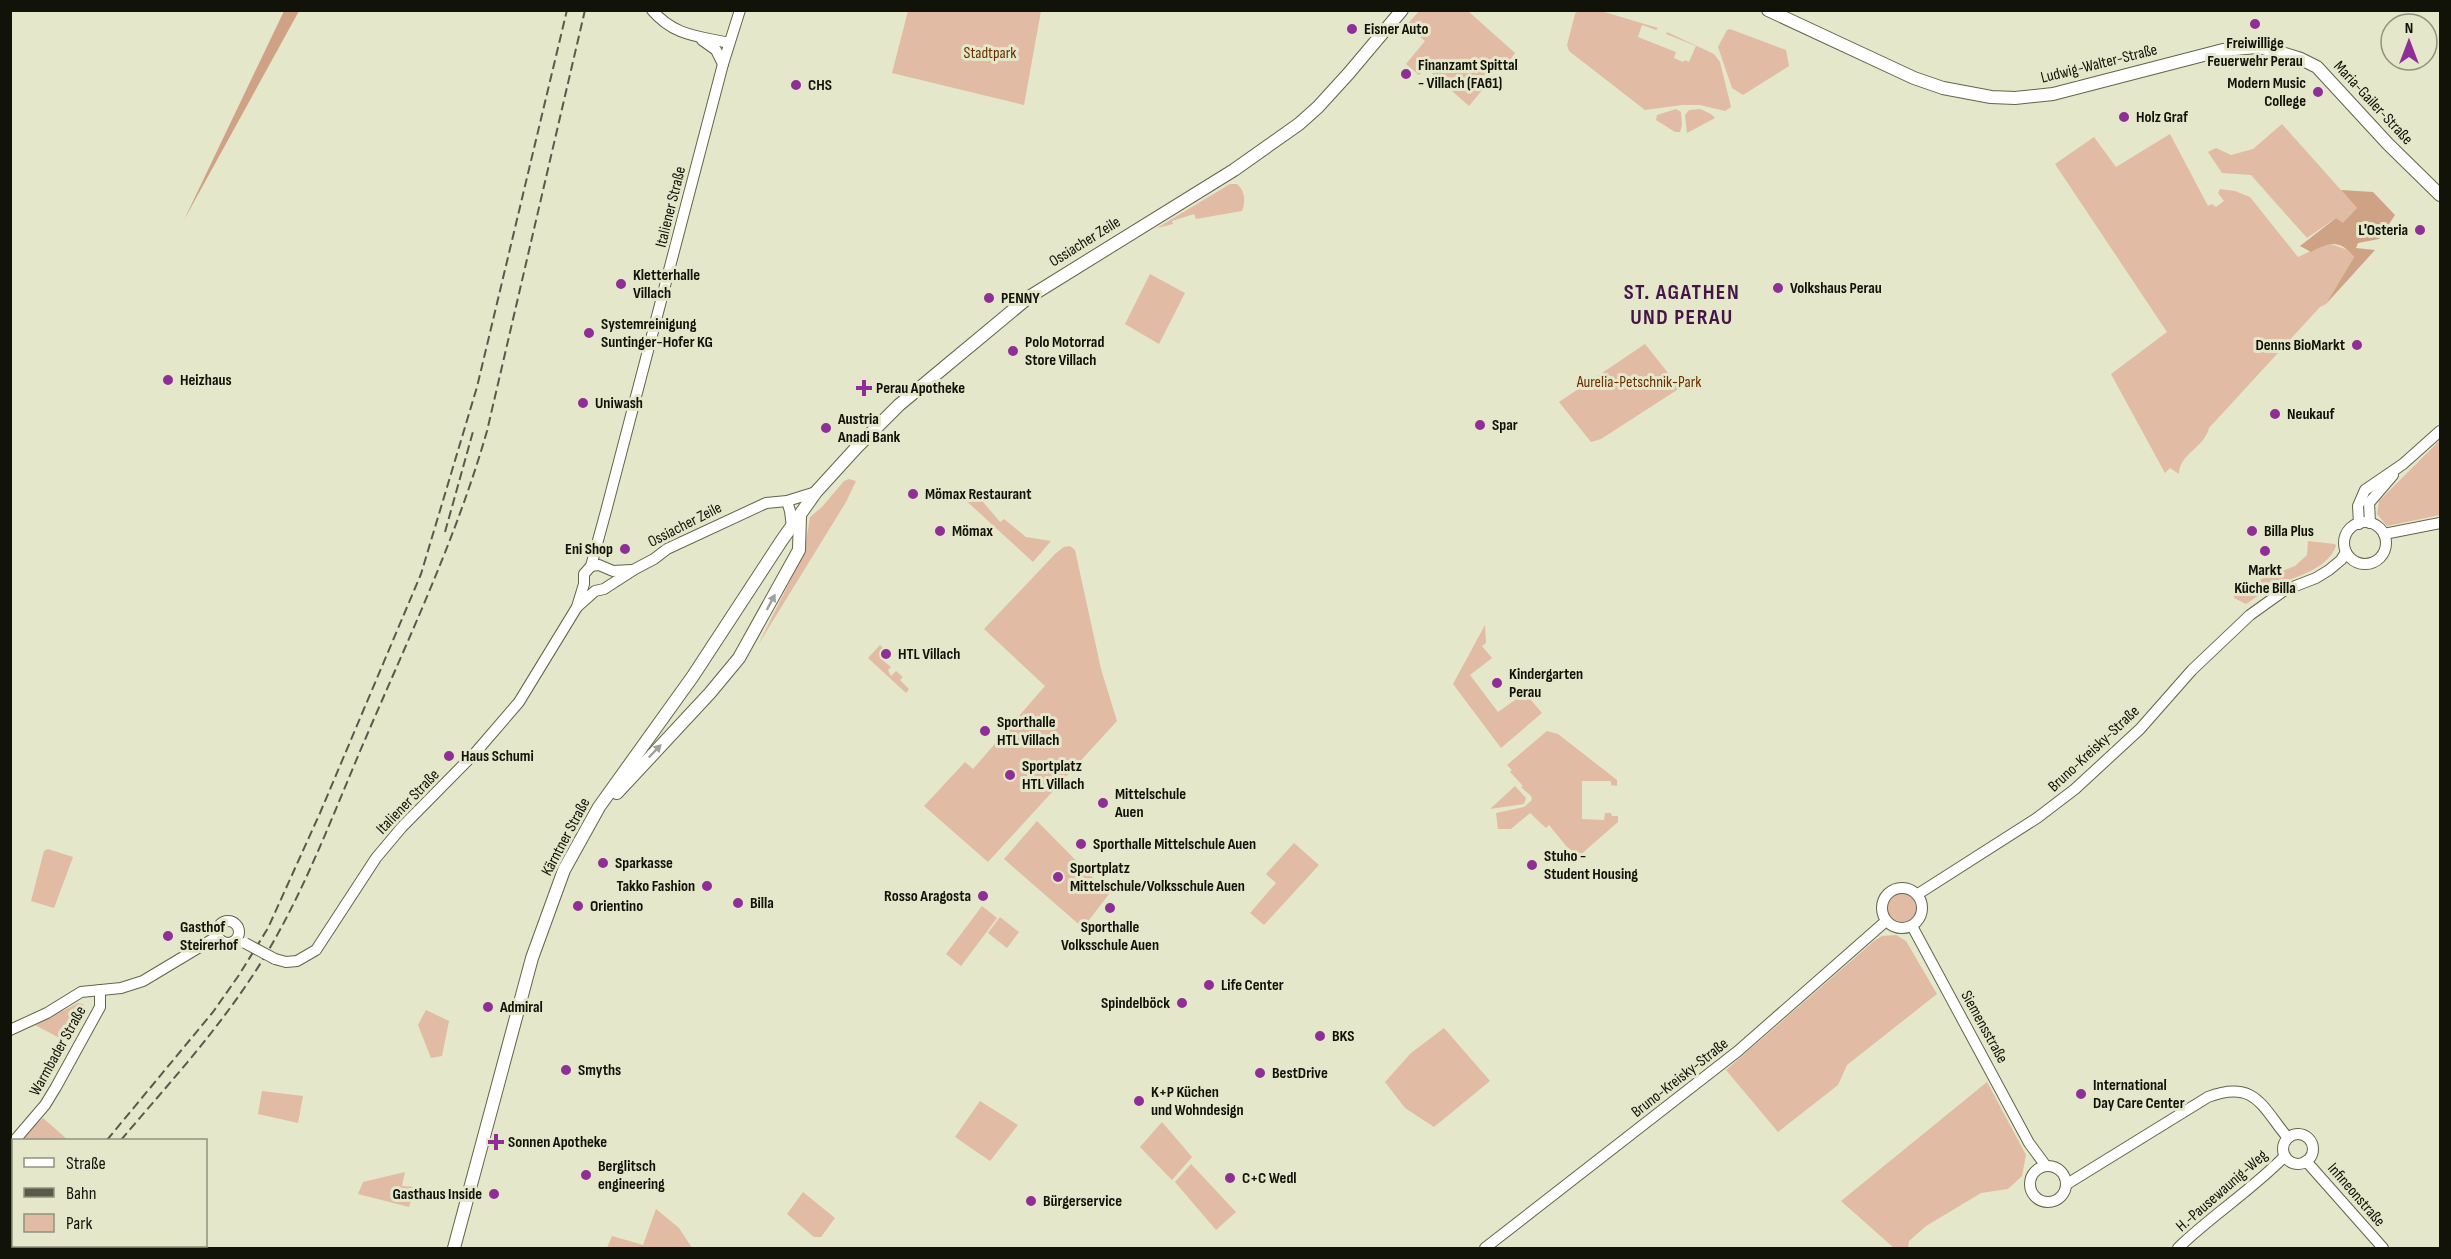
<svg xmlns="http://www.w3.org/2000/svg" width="2451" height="1259" viewBox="0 0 2451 1259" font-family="'Sofia Sans Condensed',sans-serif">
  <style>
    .green { fill: #e2bba4 }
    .forest { fill: #d0a285 }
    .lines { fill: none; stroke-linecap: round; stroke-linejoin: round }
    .secondary-casing { stroke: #62654a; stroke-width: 12 }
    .primary-casing { stroke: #62654a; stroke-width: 14 }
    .secondary { stroke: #fff; stroke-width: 10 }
    .primary { stroke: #fff; stroke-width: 12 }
    .rail { stroke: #595b4a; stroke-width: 2; stroke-dasharray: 9 4.5; stroke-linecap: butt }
    .secondary-bridge-casing { stroke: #62654a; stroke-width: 12; stroke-linecap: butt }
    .secondary-bridge { stroke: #fff; stroke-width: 10 }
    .oneway { fill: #a0a09c }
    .poi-dot { fill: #8e2e96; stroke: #e4e7c9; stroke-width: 2 }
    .labels { text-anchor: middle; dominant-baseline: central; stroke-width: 6; stroke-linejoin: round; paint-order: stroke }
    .poi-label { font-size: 16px; font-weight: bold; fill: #111208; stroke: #e4e7c9; text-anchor: start }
    .park-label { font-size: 16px; fill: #693000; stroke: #e4e7c9 }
    .street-label { font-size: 16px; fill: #111208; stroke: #e4e7c9 }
    .district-label { font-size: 22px; font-weight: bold; letter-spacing: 1.5px; fill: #441648; stroke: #e4e7c9 }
  </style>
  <rect width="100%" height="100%" fill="#e4e7c9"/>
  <g class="green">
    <polygon points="1579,10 1601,11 1658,28 1656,30 1642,25 1638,37 1676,52 1674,58 1683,62 1685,60 1689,62 1696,46 1666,34 1667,32 1714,54 1720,62 1731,107 1725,111 1700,105 1682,105 1645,110 1569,51 1567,45 1575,14"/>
    <polygon points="908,11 1041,11 1024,105 892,73"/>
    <polygon points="1419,11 1468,11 1515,53 1507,64 1499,57 1477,84 1483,89 1469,106 1426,68 1419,75 1406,64 1425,41 1406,26"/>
    <polygon points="1730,29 1786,50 1789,66 1743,95 1732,88 1718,47 1727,30"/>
    <polygon points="1676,109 1681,112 1682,125 1680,132 1675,132 1656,120 1657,115"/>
    <polygon points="1700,109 1711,114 1715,118 1687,133 1685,115 1689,110"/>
    <polygon points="2282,124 2357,208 2343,224 2336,218 2307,238 2251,175 2222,173 2208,152 2216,148 2231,155 2253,149"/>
    <path d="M2170 134 2208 206 2212 204 2216 207 2224 201 2218 193 2220 189 2235 191 2250 197 2298 257 2328 243 2348 250 2354 257 2326 304 2320 307 2209 428C2205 447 2179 454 2179 474L2170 468 2165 473 2111 374 2167 332 2055 164 2094 137 2116 167Z"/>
    <path d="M1230 184H1237C1245 191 1246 201 1242 211L1196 219 1194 214 1172 221 1173 224 1157 228Z"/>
    <polygon points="1150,274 1185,293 1159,344 1125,324"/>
    <polygon points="1645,344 1680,388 1601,439 1591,442 1559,402"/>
    <polygon points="2440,440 2440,515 2387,526 2377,514 2379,501"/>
    <polygon points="849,479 856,481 846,502 758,645 804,553 810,517 822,507 844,481"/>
    <polygon points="965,492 972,500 978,496 1000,522 1004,519 1026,537 1051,541 1033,562 961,496"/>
    <path d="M2308 541 2335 544 2336 546C2326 572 2291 577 2270 588 2261 593 2254 599 2246 604L2234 598 2233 590 2295 566 2307 555Z"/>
    <polygon points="1070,546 1075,550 1101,669 1117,721 988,862 924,806 965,762 973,769 1045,686 984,629 1056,553 1064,547"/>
    <polygon points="1485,625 1486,643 1482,646 1492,658 1470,675 1498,712 1525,693 1542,713 1501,748 1453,684"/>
    <polygon points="880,645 886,651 880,658 891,667 888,670 891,676 896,671 903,677 900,680 909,689 906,693 868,658"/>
    <polygon points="1547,731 1558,734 1617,780 1617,786 1611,785 1611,781 1582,781 1582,819 1604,820 1605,813 1611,813 1612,816 1618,816 1618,822 1579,856 1567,847 1549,825 1546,828 1530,813 1511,829 1498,829 1496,813 1524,807 1532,800 1531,796 1521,787 1523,786 1510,772 1512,770 1507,765"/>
    <polygon points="1515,786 1526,798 1524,804 1490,809"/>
    <polygon points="1037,821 1109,894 1083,928 1004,859"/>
    <polygon points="1294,843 1319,865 1264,925 1250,913 1276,883 1266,874"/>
    <polygon points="48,849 73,857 54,908 31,901 44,851"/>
    <circle cx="1902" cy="907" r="16"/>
    <polygon points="982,906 997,918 961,966 946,954"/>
    <polygon points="1000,917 1019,932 1007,948 988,933"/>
    <polygon points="1896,935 1906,941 1937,994 1847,1065 1838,1085 1778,1132 1726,1070 1874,941 1882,936"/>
    <polygon points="78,1003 83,1004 84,1008 67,1042 35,1025"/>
    <polygon points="426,1010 449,1021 442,1056 431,1058 418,1025"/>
    <polygon points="1444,1028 1490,1081 1434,1127 1405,1108 1385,1082 1411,1053"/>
    <polygon points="1987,1082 2026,1155 2022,1176 2008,1189 1981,1193 1926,1226 1909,1241 1908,1248 1894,1248 1841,1201"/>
    <polygon points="262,1091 303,1096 298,1123 258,1114"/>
    <polygon points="980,1101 1018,1125 990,1161 955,1137"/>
    <polygon points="43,1118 68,1140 20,1140"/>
    <polygon points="1162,1122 1192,1157 1172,1180 1140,1147"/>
    <polygon points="1191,1164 1236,1212 1216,1230 1175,1182"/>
    <polygon points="405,1172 402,1186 415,1187 409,1207 358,1194 363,1182"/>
    <polygon points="803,1192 835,1218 821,1237 814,1237 787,1214"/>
    <polygon points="656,1209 679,1228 692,1248 607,1248 612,1236 643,1245"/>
  </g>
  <g class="forest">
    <polygon points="284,11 299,11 184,220"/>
    <path d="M2341 190 2373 192 2395 215 2379 239 2358 243 2356 248 2375 250 2326 304 2354 257C2340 239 2329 242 2311 252L2300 246 2336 218 2343 223 2357 208Z"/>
  </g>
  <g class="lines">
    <g class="secondary-casing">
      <g id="secondary">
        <path d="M652 10C674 36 698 36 729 43"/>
        <polyline points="702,40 716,50 723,64"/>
        <polyline points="787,501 790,511 792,527"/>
        <circle cx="2365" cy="543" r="21"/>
        <polyline points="2370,523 2369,503 2393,475"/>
        <polyline points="2359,524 2358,506 2365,490 2403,464 2440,431"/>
        <polyline points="2384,534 2440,523"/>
        <polyline points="591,566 599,565 613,571 631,570"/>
        <polyline points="577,607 584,584 584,574 591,566 606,511 723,64 740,10"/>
        <circle cx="1902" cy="908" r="20"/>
        <polyline points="1918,894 2037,818 2075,789 2140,729 2192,670 2250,615 2285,590 2316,578 2329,570 2341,560 2346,552"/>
        <circle cx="228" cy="932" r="11"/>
        <polyline points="1912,926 2029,1143 2046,1166"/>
        <polyline points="275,959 286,962 297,961 316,950 376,858 402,827 476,752 519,702 577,607 595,591 604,589 635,569 654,559 667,549 766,503 787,501 816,492"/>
        <polyline points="10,1030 47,1013 81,992 121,988 143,981 218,936"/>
        <circle cx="2298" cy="1149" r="15"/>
        <polyline points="15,1140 45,1105 56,1087 100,1007 100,990"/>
        <polyline points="2306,1161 2383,1248"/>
        <circle cx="2048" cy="1184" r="18"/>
        <path d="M2067 1184 2208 1097C2255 1079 2262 1107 2288 1138"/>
        <polyline points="1485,1248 1738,1051 1886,921"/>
        <path d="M2178 1248C2212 1215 2252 1190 2285 1156"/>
      </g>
    </g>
    <g class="primary-casing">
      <g id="primary">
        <polyline points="1768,10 1914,78 1943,88 1991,97 2015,98 2053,94 2223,50 2257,47 2272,50 2301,59 2317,67 2388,144 2440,195"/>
        <polyline points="617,793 710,693 739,658 799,550 800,515"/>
        <polyline points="454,1248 532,958 564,870 599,807 693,676 782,540 816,492 857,447 899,405 1029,297 1234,170 1299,124 1318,107 1349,73 1402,10"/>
      </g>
    </g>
    <use href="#secondary" class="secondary"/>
    <use href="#primary" class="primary"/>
    <g class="rail">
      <polyline points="445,532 474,428"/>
      <polyline points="107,1140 213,1012 239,975 268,928 320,813 421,574 477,387 567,10"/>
      <path d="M121 1140C165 1088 211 1038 249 981 300 906 331 818 367 735 410 635 457 536 487 431L585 10"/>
      <polyline points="25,1248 27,1246"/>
    </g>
    <g class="secondary-bridge-casing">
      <polyline id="secondary-bridge" points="245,943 275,959"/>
    </g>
    <use href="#secondary-bridge" class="secondary-bridge"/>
  </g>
  <defs><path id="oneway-solid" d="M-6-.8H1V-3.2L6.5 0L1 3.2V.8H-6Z" transform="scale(1.5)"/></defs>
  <g class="oneway">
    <use href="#oneway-solid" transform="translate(771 602) rotate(-62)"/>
    <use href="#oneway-solid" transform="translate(655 751) rotate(-46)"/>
  </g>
  <g class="poi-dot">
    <circle cx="2255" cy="24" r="6"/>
    <circle cx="1352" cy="29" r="6"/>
    <circle cx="1406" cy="74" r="6"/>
    <circle cx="796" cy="85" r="6"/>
    <circle cx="2318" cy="92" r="6"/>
    <circle cx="2124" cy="117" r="6"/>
    <circle cx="2420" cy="230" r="6"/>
    <circle cx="621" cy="284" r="6"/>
    <circle cx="1778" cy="288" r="6"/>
    <circle cx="989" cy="298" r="6"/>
    <circle cx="589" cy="333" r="6"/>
    <circle cx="2357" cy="345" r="6"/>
    <circle cx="1013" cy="351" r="6"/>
    <circle cx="168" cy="380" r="6"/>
    <path d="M861 379h6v6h6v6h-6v6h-6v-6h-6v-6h6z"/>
    <circle cx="583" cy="403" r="6"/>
    <circle cx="2275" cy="414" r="6"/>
    <circle cx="1480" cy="425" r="6"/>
    <circle cx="826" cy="428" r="6"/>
    <circle cx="913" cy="494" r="6"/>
    <circle cx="940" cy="531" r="6"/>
    <circle cx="2252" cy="531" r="6"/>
    <circle cx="625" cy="549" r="6"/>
    <circle cx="2265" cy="551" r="6"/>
    <circle cx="886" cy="654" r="6"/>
    <circle cx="1497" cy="683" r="6"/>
    <circle cx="985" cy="731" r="6"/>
    <circle cx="449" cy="756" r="6"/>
    <circle cx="1010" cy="775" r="6"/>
    <circle cx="1103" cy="803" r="6"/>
    <circle cx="1081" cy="844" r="6"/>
    <circle cx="603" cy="863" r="6"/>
    <circle cx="1532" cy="865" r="6"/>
    <circle cx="1058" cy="877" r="6"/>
    <circle cx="707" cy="886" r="6"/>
    <circle cx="983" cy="896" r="6"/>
    <circle cx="738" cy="903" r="6"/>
    <circle cx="578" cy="906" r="6"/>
    <circle cx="1110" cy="908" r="6"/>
    <circle cx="168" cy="936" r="6"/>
    <circle cx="1209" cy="985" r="6"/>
    <circle cx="1182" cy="1003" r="6"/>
    <circle cx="488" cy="1007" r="6"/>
    <circle cx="1320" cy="1036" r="6"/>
    <circle cx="566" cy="1070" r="6"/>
    <circle cx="1260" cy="1073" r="6"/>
    <circle cx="2081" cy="1094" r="6"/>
    <circle cx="1139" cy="1101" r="6"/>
    <path d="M493 1133h6v6h6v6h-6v6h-6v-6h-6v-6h6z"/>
    <circle cx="586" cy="1175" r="6"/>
    <circle cx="1230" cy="1178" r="6"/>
    <circle cx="494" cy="1194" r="6"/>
    <circle cx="1031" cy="1201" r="6"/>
  </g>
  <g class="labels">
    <g class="poi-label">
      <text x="1364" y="29">Eisner Auto</text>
      <text x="2255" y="43" text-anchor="middle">Freiwillige<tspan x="2255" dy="18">Feuerwehr Perau</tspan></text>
      <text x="1418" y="65">Finanzamt Spittal<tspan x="1418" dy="18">- Villach (FA61)</tspan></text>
      <text x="2306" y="83" text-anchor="end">Modern Music<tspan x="2306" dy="18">College</tspan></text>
      <text x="808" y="85">CHS</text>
      <text x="2136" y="117">Holz Graf</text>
      <text x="2408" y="230" text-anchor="end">L'Osteria</text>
      <text x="633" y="275">Kletterhalle<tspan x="633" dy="18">Villach</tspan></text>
      <text x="1790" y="288">Volkshaus Perau</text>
      <text x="1001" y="298">PENNY</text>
      <text x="601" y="324">Systemreinigung<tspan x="601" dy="18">Suntinger-Hofer KG</tspan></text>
      <text x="1025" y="342">Polo Motorrad<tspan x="1025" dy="18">Store Villach</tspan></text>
      <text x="2345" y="345" text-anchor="end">Denns BioMarkt</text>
      <text x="180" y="380">Heizhaus</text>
      <text x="876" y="388">Perau Apotheke</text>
      <text x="595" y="403">Uniwash</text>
      <text x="2287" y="414">Neukauf</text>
      <text x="838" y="419">Austria<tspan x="838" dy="18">Anadi Bank</tspan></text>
      <text x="1492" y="425">Spar</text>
      <text x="925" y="494">Mömax Restaurant</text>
      <text x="952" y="531">Mömax</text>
      <text x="2264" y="531">Billa Plus</text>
      <text x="613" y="549" text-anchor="end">Eni Shop</text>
      <text x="2265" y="570" text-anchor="middle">Markt<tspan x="2265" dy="18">Küche Billa</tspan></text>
      <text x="898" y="654">HTL Villach</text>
      <text x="1509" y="674">Kindergarten<tspan x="1509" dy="18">Perau</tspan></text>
      <text x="997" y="722">Sporthalle<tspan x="997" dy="18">HTL Villach</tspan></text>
      <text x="461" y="756">Haus Schumi</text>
      <text x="1022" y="766">Sportplatz<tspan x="1022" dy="18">HTL Villach</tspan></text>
      <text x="1115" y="794">Mittelschule<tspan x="1115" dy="18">Auen</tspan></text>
      <text x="1093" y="844">Sporthalle Mittelschule Auen</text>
      <text x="1544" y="856">Stuho -<tspan x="1544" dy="18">Student Housing</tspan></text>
      <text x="615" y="863">Sparkasse</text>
      <text x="1070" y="868">Sportplatz<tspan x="1070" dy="18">Mittelschule/Volksschule Auen</tspan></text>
      <text x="695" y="886" text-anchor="end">Takko Fashion</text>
      <text x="971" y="896" text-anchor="end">Rosso Aragosta</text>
      <text x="750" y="903">Billa</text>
      <text x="590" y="906">Orientino</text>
      <text x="180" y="927">Gasthof<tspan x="180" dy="18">Steirerhof</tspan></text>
      <text x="1110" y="927" text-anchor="middle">Sporthalle<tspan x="1110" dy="18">Volksschule Auen</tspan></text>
      <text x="1221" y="985">Life Center</text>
      <text x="1170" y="1003" text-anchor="end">Spindelböck</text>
      <text x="500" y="1007">Admiral</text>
      <text x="1332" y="1036">BKS</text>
      <text x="578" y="1070">Smyths</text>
      <text x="1272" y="1073">BestDrive</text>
      <text x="2093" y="1085">International<tspan x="2093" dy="18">Day Care Center</tspan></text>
      <text x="1151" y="1092">K+P Küchen<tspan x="1151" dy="18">und Wohndesign</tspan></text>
      <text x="508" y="1142">Sonnen Apotheke</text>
      <text x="598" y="1166">Berglitsch<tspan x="598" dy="18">engineering</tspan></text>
      <text x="1242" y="1178">C+C Wedl</text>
      <text x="482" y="1194" text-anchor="end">Gasthaus Inside</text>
      <text x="1043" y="1201">Bürgerservice</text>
    </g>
    <g class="park-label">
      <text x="990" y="53">Stadtpark</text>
      <text x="1639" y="382">Aurelia-Petschnik-Park</text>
    </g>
    <g class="street-label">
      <text transform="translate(2099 64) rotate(-14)">Ludwig-Walter-Straße</text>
      <text transform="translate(2373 103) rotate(47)">Maria-Gailer-Straße</text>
      <text transform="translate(671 207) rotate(-76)">Italiener Straße</text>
      <text transform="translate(1085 242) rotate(-32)">Ossiacher Zeile</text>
      <text transform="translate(685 525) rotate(-27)">Ossiacher Zeile</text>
      <text transform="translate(2094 749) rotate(-43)">Bruno-Kreisky-Straße</text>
      <text transform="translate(408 802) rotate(-46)">Italiener Straße</text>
      <text transform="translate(566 837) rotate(-62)">Kärntner Straße</text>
      <text transform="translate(1984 1027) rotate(61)">Siemensstraße</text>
      <text transform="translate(58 1051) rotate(-61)">Warmbader Straße</text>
      <text transform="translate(1680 1078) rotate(-38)">Bruno-Kreisky-Straße</text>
      <text transform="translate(2222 1191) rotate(-41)">H.-Pausewaunig-Weg</text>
      <text transform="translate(2356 1195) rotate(49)">Infineonstraße</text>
    </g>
    <g class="district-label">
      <text x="1682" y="292">ST. AGATHEN<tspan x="1682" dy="25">UND PERAU</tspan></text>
    </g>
  </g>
  <rect width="2451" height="1259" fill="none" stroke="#111208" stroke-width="24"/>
  <rect x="12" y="1139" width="195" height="108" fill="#e4e7c9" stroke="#90927c" stroke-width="1.5"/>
  <rect x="24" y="1158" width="30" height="9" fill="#ffffff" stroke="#90927c" stroke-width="1.5"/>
  <text x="66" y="1169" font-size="18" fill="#111208">Straße</text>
  <rect x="24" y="1188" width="30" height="9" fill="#595b4a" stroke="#90927c" stroke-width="1.5"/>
  <text x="66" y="1199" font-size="18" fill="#111208">Bahn</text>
  <rect x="24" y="1214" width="30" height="18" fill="#e2bba4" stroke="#90927c" stroke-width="1.5"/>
  <text x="66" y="1229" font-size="18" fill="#111208">Park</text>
  <g transform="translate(2409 42)"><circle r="28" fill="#e4e7c9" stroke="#90927c" stroke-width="1.5"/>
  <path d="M0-4.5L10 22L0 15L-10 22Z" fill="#8e2e96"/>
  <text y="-9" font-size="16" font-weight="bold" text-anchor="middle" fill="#111208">N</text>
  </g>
</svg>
